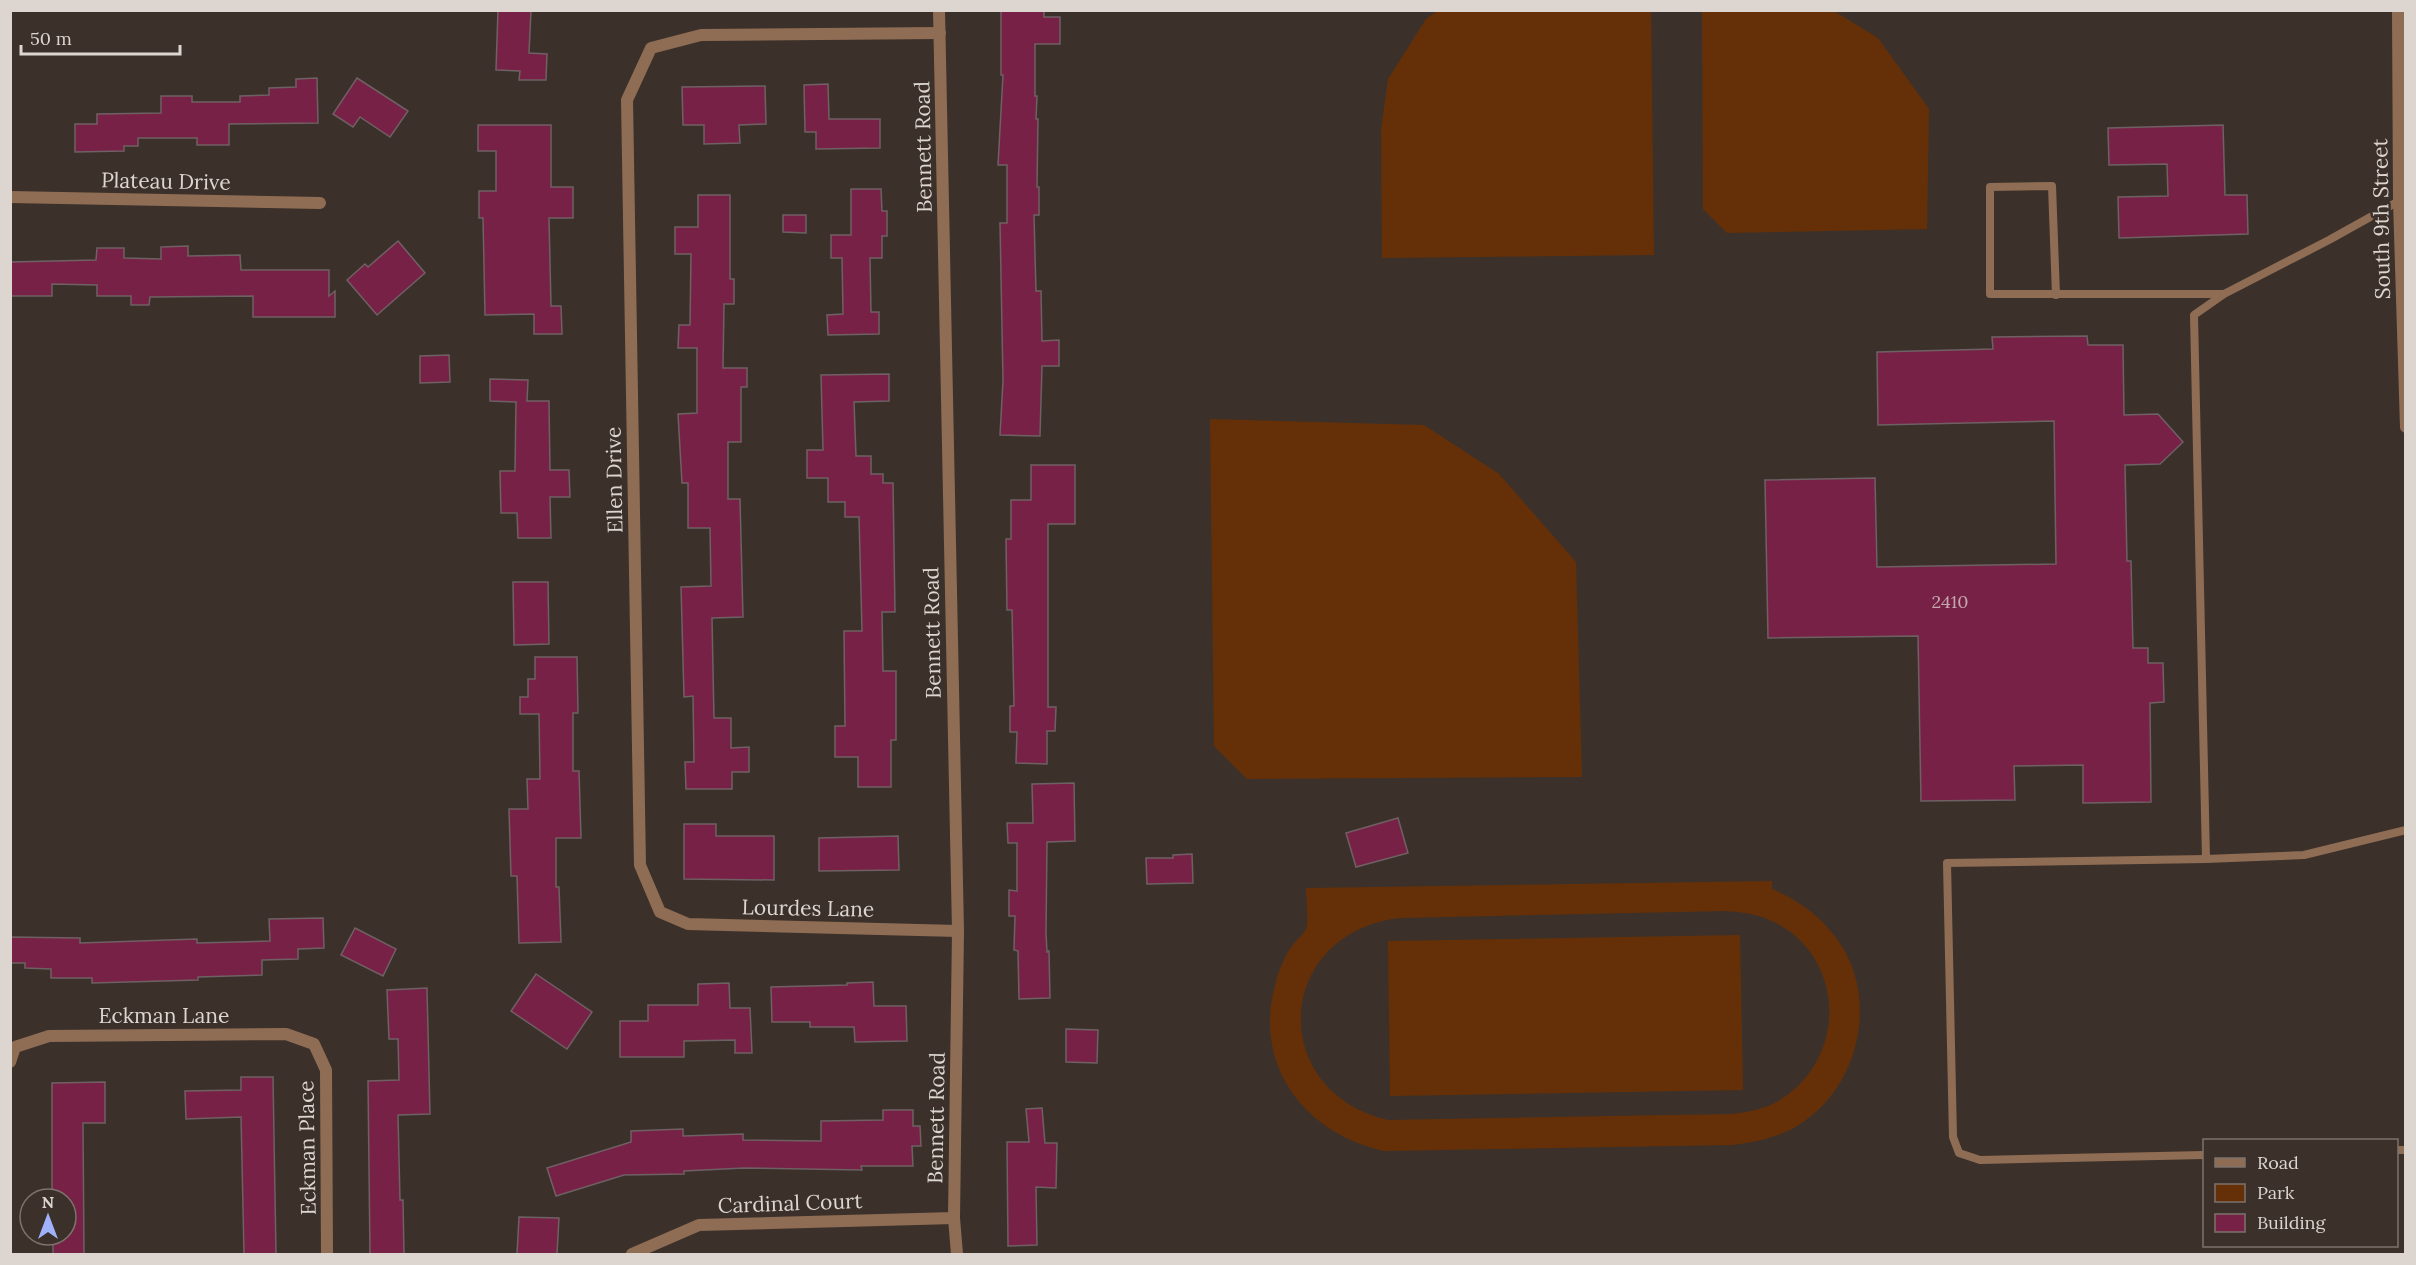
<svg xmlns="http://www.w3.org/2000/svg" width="2416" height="1265" viewBox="0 0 2416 1265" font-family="Lora,serif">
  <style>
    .green { fill: #653007; fill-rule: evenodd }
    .building { fill: #782146; stroke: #6f6064; stroke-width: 1.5 }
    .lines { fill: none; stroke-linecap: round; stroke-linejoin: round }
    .service { stroke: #8f6d55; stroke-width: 8 }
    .minor { stroke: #8f6d55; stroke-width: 12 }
    .tertiary { stroke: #8f6d55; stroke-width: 12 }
    .labels { text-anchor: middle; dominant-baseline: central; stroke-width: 5; stroke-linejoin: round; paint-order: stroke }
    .number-label { font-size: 18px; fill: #c3a8ae }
    .street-label { font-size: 21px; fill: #dcd5d0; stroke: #3c312a }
  </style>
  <rect width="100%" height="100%" fill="#3c312a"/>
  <g class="green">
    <polygon points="1437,11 1651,11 1654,255 1382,258 1381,130 1388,79 1426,19"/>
    <polygon points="1702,11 1834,11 1878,38 1929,109 1927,229 1727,233 1703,209"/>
    <polygon points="1210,419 1424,425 1499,474 1576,562 1582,777 1247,779 1214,746"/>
    <path d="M1772 881V889C1800 901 1822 917 1839 942 1880 1001 1858 1090 1797 1126 1777 1138 1755 1142 1732 1145L1385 1151C1306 1134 1253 1067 1275 985 1279 970 1285 955 1294 943 1298 939 1304 934 1306 929 1309 921 1306 897 1306 888ZM1726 911C1738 912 1751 913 1762 917 1843 945 1852 1052 1783 1098 1767 1109 1749 1112 1731 1114L1388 1120C1265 1091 1275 932 1400 918Z"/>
    <polygon points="1740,935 1743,1090 1390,1096 1388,941"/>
  </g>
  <g class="building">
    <polygon points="498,10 531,10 529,53 547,54 546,80 519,80 520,71 496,70"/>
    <polygon points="1001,10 1044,10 1044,17 1060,17 1060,44 1035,44 1035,96 1037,96 1036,119 1038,119 1037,187 1039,187 1039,215 1034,215 1036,291 1041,291 1042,341 1059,340 1059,366 1042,366 1040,436 1000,435 1003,381 1000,223 1007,223 1007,165 998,165 1003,75 1001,75"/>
    <polygon points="317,78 318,123 229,124 229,145 197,145 197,138 138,138 138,146 124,146 124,151 75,152 75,124 97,124 97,114 161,113 161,96 192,96 192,102 240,102 240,96 269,95 269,88 296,87 296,79"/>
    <polygon points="357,78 408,111 390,137 360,117 353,127 333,114"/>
    <polygon points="828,84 829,119 880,119 880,148 816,149 816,132 805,132 804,85"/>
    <polygon points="765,86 766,124 739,125 740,143 704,144 704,125 683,125 682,87"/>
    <polygon points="478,125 551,125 551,187 573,187 573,218 549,218 551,306 561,306 562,334 534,334 534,314 485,315 483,218 479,218 479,191 496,191 496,151 478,151"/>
    <polygon points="2223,125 2225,195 2247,195 2248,234 2119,238 2118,197 2168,196 2167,164 2109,165 2108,128"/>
    <polygon points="851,189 881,189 882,211 887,211 887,236 882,236 882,258 870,258 871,312 879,312 879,334 828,335 827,315 843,314 842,258 831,258 831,235 851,235"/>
    <polygon points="698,195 730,195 730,279 734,279 734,304 724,304 723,368 747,368 747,387 741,387 741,442 728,442 728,499 740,499 743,617 712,618 714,718 731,718 731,748 749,747 749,772 732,772 732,789 686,789 685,762 694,762 693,696 684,697 681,587 711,586 710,528 688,528 688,483 682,483 678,414 697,413 697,348 678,348 679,325 690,325 691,254 675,254 675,227 698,227"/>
    <polygon points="783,215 806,215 806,233 783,232"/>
    <polygon points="398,241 425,273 377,315 347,280 365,264 368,267"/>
    <polygon points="188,246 188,256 240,255 241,270 329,270 329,296 335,291 335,317 253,317 253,296 150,297 149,305 131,305 131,296 97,296 97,285 52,284 52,296 10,296 10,262 96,260 97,248 124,248 124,258 161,259 161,247"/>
    <polygon points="2087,336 2088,345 2123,345 2124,415 2158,414 2183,442 2160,464 2125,465 2127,561 2131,561 2133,648 2148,648 2148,663 2163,663 2164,702 2150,703 2151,802 2083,803 2083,765 2014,766 2015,800 1921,801 1918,636 1768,638 1765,480 1875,478 1877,567 2056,564 2054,421 1878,425 1877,352 1993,349 1992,337"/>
    <polygon points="449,355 450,382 420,383 420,356"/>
    <polygon points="889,374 889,401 854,402 856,456 871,456 871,474 883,474 883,483 893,483 895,612 882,612 883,671 896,671 896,740 891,740 891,787 858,787 858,757 835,757 835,726 845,726 844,631 862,631 859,517 845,517 845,502 828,502 828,478 807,478 807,450 823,450 821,375"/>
    <polygon points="490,379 528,380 527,401 549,401 550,470 569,470 570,497 550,497 551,538 518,538 517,513 501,513 500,471 515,471 516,402 490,401"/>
    <polygon points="1031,465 1075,465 1075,524 1048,524 1048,707 1056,707 1055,731 1047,731 1047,764 1016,763 1017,732 1010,732 1010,706 1014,706 1012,610 1007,610 1006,539 1011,539 1011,500 1031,500"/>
    <polygon points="513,582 548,582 549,644 514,645"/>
    <polygon points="535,657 577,657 578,713 573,713 573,771 579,771 581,838 556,838 556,887 559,887 561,942 519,943 517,876 511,876 509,809 528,809 527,779 540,779 539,714 520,714 520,697 528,697 528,679 535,679"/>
    <polygon points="1074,783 1075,841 1047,842 1046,933 1047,952 1049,951 1050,998 1019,999 1018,951 1014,950 1015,916 1009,916 1009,890 1017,891 1017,843 1008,843 1007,823 1033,823 1032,784"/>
    <polygon points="1398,818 1408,853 1356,867 1346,833"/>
    <polygon points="684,824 716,824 716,836 774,836 774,880 684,879"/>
    <polygon points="898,836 899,870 819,871 819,838"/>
    <polygon points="1192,854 1193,883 1147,884 1146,858 1173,858 1173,855"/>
    <polygon points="323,918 324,948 298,949 298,959 262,960 262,975 198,977 198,980 92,983 92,978 51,978 51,969 25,968 25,963 10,963 10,937 80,938 80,943 197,939 197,943 270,941 269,919"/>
    <polygon points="355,928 396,949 383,976 341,955"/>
    <polygon points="536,974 592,1012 567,1049 511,1011"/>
    <polygon points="873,982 874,1006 906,1006 907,1041 855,1042 854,1027 810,1027 810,1022 772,1022 771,987 847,985 847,983"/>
    <polygon points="729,983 730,1008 750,1008 752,1053 735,1053 735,1040 684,1041 684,1057 620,1057 620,1021 648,1021 648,1005 698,1005 698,984"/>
    <polygon points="427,988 430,1114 398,1115 400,1200 403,1200 404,1254 370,1254 368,1081 399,1080 398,1039 389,1039 387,990"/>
    <polygon points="1066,1029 1098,1030 1097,1063 1066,1062"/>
    <polygon points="241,1077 273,1077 276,1254 244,1254 241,1117 186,1119 185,1091 241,1090"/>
    <polygon points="105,1082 105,1123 83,1123 84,1254 53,1254 53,1235 66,1235 66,1198 52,1198 52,1083"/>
    <polygon points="1042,1108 1045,1143 1057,1143 1056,1188 1036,1187 1037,1245 1008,1246 1007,1142 1029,1142 1026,1109"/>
    <polygon points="883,1110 913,1110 913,1126 920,1126 921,1146 912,1146 913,1166 861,1166 862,1170 744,1168 684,1171 684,1174 624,1175 556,1196 547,1168 631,1142 631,1131 683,1129 683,1136 743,1134 743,1140 821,1141 821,1121 883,1120"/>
    <polygon points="519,1217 559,1218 557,1254 517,1254"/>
  </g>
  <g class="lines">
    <g class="service">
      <polyline points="2399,201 2329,240 2224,294 2194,315 2206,859 2304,855 2406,830"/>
      <polyline points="2056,295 2052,186 1990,187 1990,294 2223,294"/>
      <polyline points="2396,1150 2406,1150"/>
      <polyline points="2204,1155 1980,1160 1959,1153 1953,1137 1947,863 2206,859"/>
    </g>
    <g class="minor">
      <polyline points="939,10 958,931 954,1218 957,1254"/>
      <polyline points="940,33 701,35 651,48 627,100 640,865 660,912 688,924 958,931"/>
      <polyline points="10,197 320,203"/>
      <polyline points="10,1062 15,1047 49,1036 286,1034 314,1044 326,1070 327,1254"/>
      <polyline points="632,1254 699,1225 954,1218"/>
    </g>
    <polyline class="tertiary" points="2398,10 2399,201 2406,427"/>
  </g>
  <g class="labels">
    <g class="number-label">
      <text x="1950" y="601">2410</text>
    </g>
    <g class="street-label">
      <text transform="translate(923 147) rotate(-91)">Bennett Road</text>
      <text transform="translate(166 181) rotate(1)">Plateau Drive</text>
      <text transform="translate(2381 219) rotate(-91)">South 9th Street</text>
      <text transform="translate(614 480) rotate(-91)">Ellen Drive</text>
      <text transform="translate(932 633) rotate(-91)">Bennett Road</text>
      <text transform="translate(808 908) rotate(1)">Lourdes Lane</text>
      <text x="164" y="1015">Eckman Lane</text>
      <text transform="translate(936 1118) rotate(-89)">Bennett Road</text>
      <text transform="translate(307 1148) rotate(-91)">Eckman Place</text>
      <text transform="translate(790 1203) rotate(-2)">Cardinal Court</text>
    </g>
  </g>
  <rect width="2416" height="1265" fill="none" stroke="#dcd5d0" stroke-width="24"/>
  <rect x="2203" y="1139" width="195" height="108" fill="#3c312a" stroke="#7c736c" stroke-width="1.5"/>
  <rect x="2215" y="1158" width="30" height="9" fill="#8f6d55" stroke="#7c736c" stroke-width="1.5"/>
  <text x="2257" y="1169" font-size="18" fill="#dcd5d0">Road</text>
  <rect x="2215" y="1184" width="30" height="18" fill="#653007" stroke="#7c736c" stroke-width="1.5"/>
  <text x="2257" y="1199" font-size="18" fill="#dcd5d0">Park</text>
  <rect x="2215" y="1214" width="30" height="18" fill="#782146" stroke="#7c736c" stroke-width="1.5"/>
  <text x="2257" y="1229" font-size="18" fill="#dcd5d0">Building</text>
  <g transform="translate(48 1217)"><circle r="28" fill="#3c312a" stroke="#7c736c" stroke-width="1.5"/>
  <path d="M0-4.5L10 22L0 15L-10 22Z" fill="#a1b2fd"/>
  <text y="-9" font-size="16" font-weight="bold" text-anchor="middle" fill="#dcd5d0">N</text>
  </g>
  <path d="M21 45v9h159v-9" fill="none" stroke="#dcd5d0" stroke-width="3"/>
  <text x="30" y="45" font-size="18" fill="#dcd5d0" stroke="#3c312a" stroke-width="4.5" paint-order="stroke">50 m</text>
</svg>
